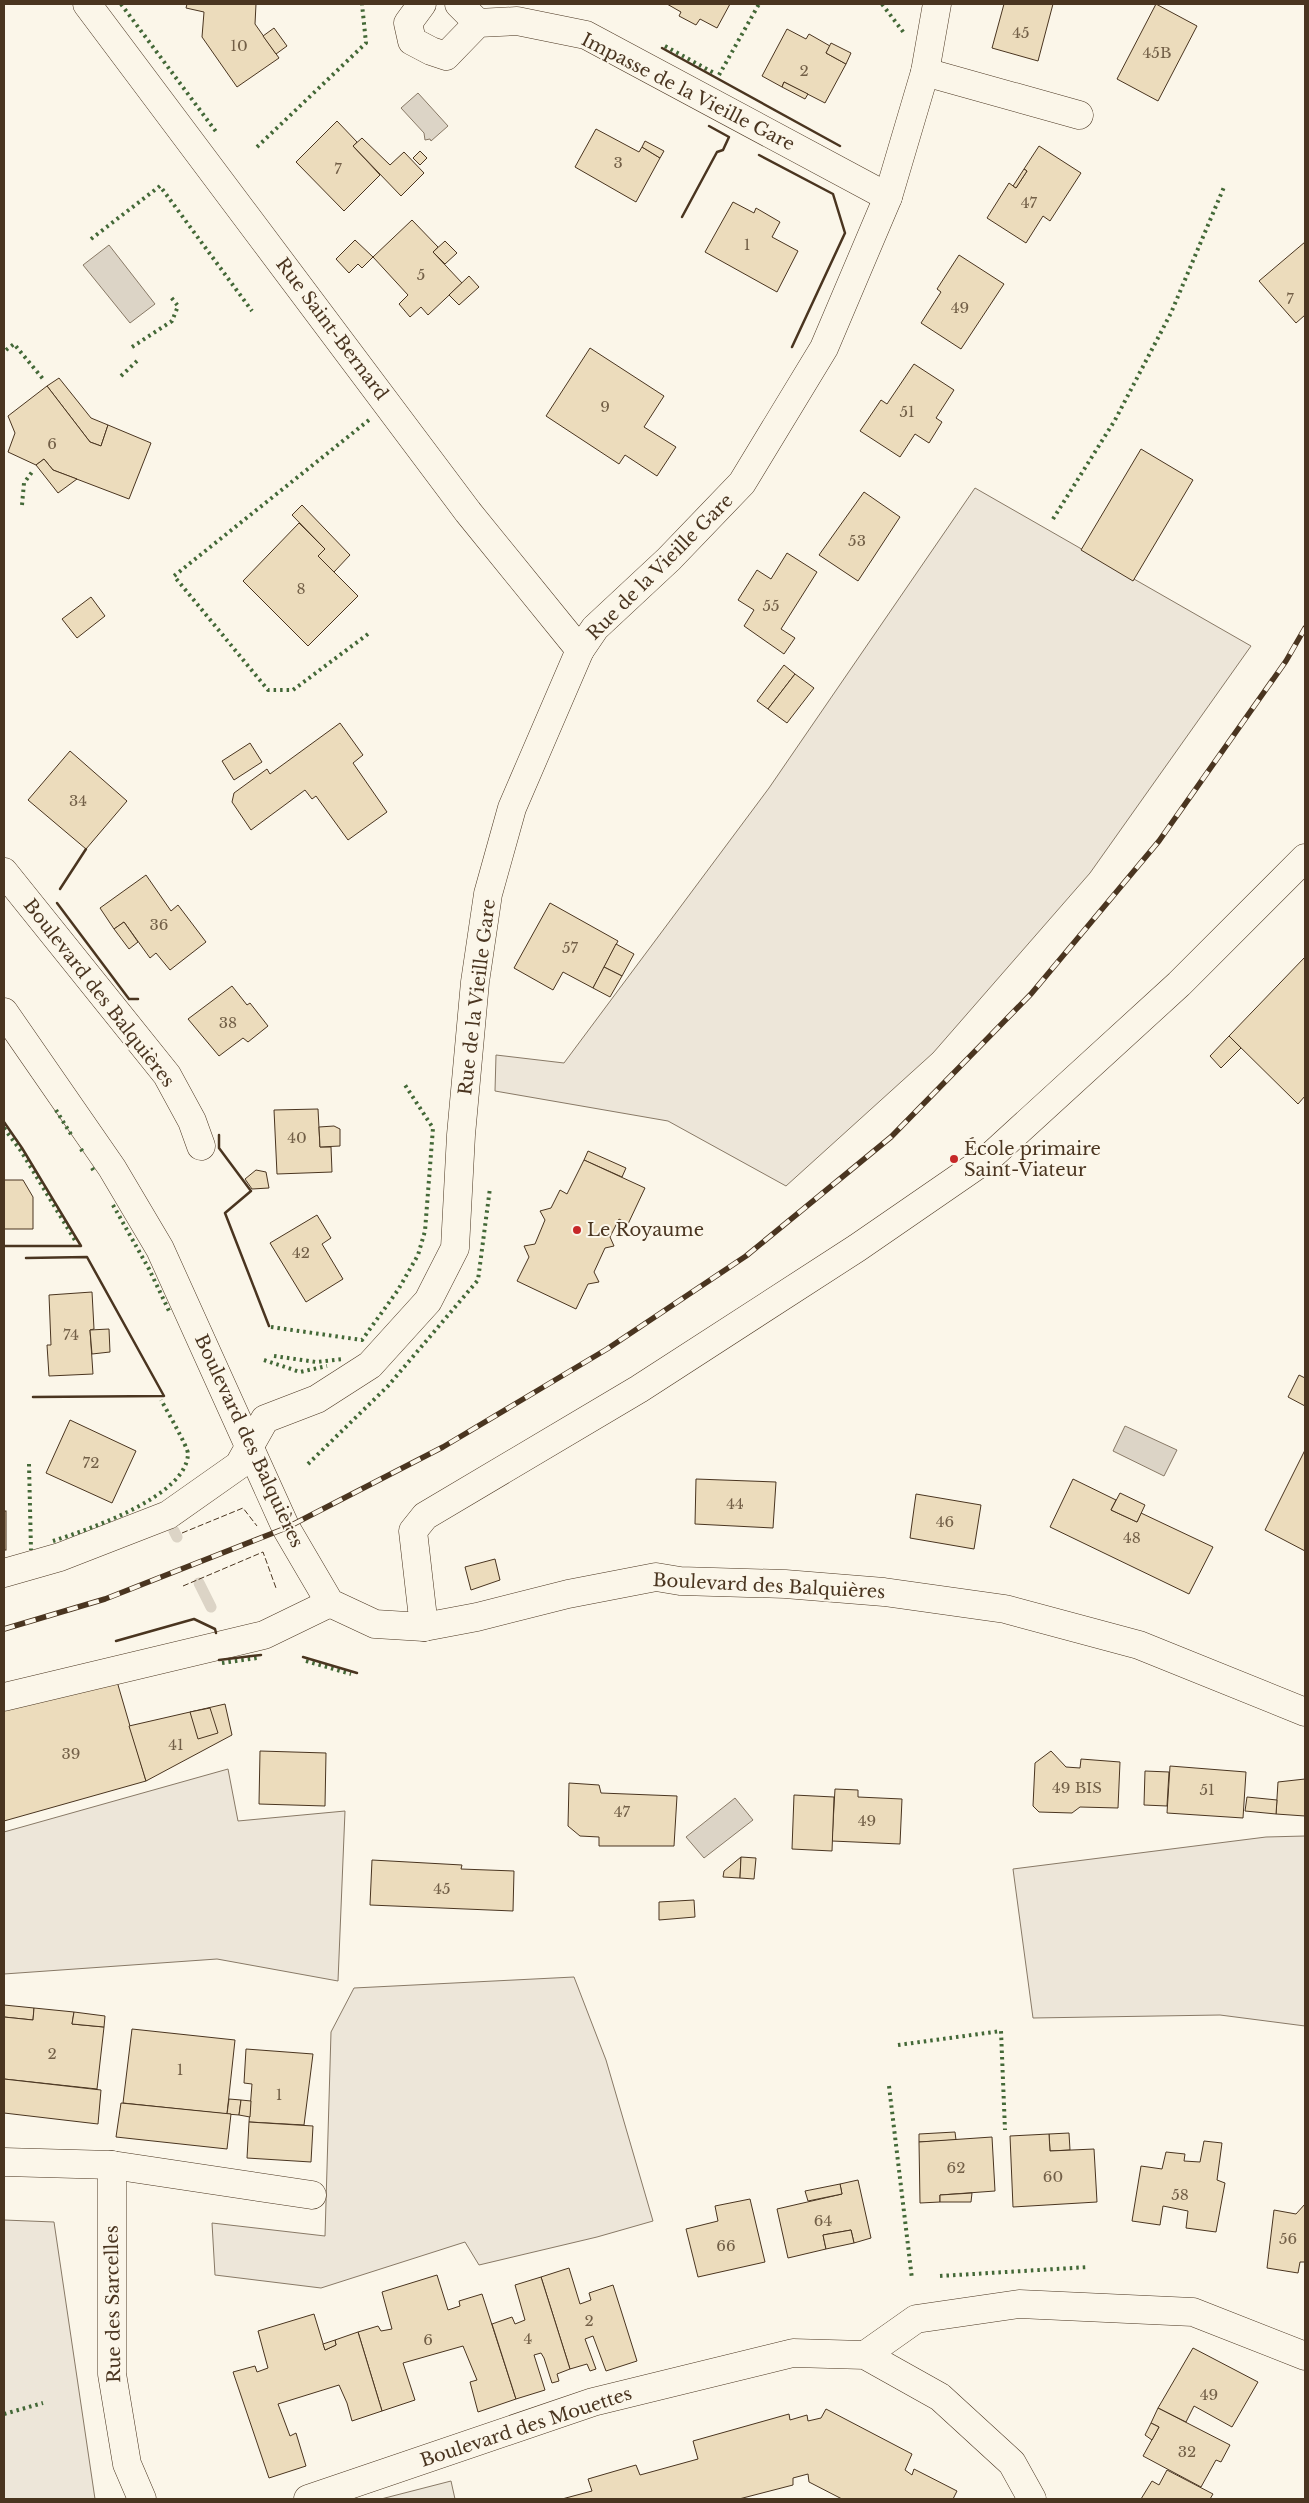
<svg xmlns="http://www.w3.org/2000/svg" width="1309" height="2503" viewBox="0 0 1309 2503" font-family="'Libre Baskerville',serif">
  <style>
    .green { fill: #ede6d9; stroke: #887966 }
    .parking { fill: #ede7d9; stroke: #887966 }
    .water { fill: #dcd4c6; stroke: #887966 }
    .lines { fill: none; stroke-linecap: round; stroke-linejoin: round }
    .stream { stroke: #dcd4c6; stroke-width: 11 }
    .building { fill: #ecdcbc; stroke: #4a3520 }
    .minor-casing { stroke: #4a3520; stroke-width: 29 }
    .minor { stroke: #fbf6e9; stroke-width: 28 }
    .rail-casing { stroke: #4a3520; stroke-width: 5.5 }
    .rail { stroke: #fbf6e9; stroke-width: 4; stroke-dasharray: 11; stroke-linecap: butt }
    .hedge { stroke: #436837; stroke-width: 4; stroke-dasharray: 2.5 4; stroke-linecap: butt }
    .fence { stroke: #4a3520; stroke-width: 1; stroke-dasharray: 6 2.5; stroke-linecap: butt }
    .wall { stroke: #4a3520; stroke-width: 2.5 }
    .poi-dot { fill: #c62828; stroke: #fbf6e9; stroke-width: 2 }
    .labels { text-anchor: middle; dominant-baseline: central; stroke-width: 4; stroke-linejoin: round; paint-order: stroke }
    .number-label { font-size: 15px; fill: #725f47 }
    .street-label { font-size: 18px; fill: #4a3520; stroke: #fbf6e9 }
    .poi-label { font-size: 18px; fill: #4a3520; stroke: #fbf6e9; text-anchor: start }
  </style>
  <rect width="100%" height="100%" fill="#fbf6e9"/>
  <g class="green">
    <polygon points="975,488 1251,646 1090,873 933,1053 786,1186 668,1121 495,1091 496,1055 564,1063 769,788"/>
    <polygon points="228,1769 238,1821 345,1811 338,1981 217,1959 4,1974 4,1832"/>
    <polygon points="1305,1836 1305,2026 1220,2015 1033,2018 1013,1869 1266,1837"/>
    <polygon points="574,1977 606,2060 653,2221 597,2237 479,2265 465,2242 321,2288 215,2275 212,2223 325,2236 331,2032 354,1988"/>
    <polygon points="4,2220 54,2222 95,2499 4,2499"/>
  </g>
  <polygon class="parking" points="451,2481 455,2499 381,2499"/>
  <g class="water">
    <polygon points="418,93 448,126 431,141 430,139 425,140 424,133 401,108"/>
    <polygon points="109,245 155,304 130,323 83,265"/>
    <polygon points="1125,1426 1177,1450 1164,1476 1113,1451"/>
    <polygon points="735,1798 753,1820 704,1858 686,1837"/>
  </g>
  <g class="lines">
    <g class="stream">
      <polyline points="174,1531 177,1537"/>
      <polyline points="199,1583 211,1607"/>
    </g>
  </g>
  <g class="building">
    <polygon points="187,4 256,4 255,24 279,58 237,87 202,37 204,12 186,8"/>
    <polygon points="667,4 730,4 717,28 700,19 696,25 679,16 681,12"/>
    <polygon points="1004,4 1053,4 1038,61 992,48"/>
    <polygon points="1156,4 1197,26 1158,101 1117,79"/>
    <polygon points="274,28 287,46 276,54 263,36"/>
    <polygon points="787,29 806,39 809,34 830,46 826,53 846,64 825,103 784,82 782,87 762,76"/>
    <polygon points="831,43 851,53 846,64 826,53"/>
    <polygon points="784,82 808,94 805,99 782,87"/>
    <polygon points="337,121 357,142 353,146 380,175 344,211 296,162"/>
    <polygon points="596,129 639,152 642,147 660,158 636,202 575,167"/>
    <polygon points="362,138 390,165 404,152 424,173 401,196 353,146"/>
    <polygon points="645,141 664,151 660,158 642,147"/>
    <polygon points="1039,146 1081,173 1050,221 1043,216 1026,243 987,218 1009,183 1016,188 1027,171 1024,169"/>
    <polygon points="420,151 427,158 420,165 413,158"/>
    <polygon points="1024,169 1027,171 1016,188 1013,186"/>
    <polygon points="733,202 754,213 756,208 780,222 772,237 798,251 777,292 705,252"/>
    <polygon points="412,220 438,247 433,252 462,283 428,315 421,307 410,317 399,304 408,295 373,257"/>
    <polygon points="355,240 373,257 362,268 358,264 349,273 336,259"/>
    <polygon points="445,241 457,253 445,264 433,252"/>
    <polygon points="1305,242 1305,315 1296,323 1259,281"/>
    <polygon points="959,255 1004,284 961,349 921,323 941,292 937,289"/>
    <polygon points="469,276 479,287 459,305 449,295"/>
    <polygon points="590,348 664,396 644,427 676,447 657,476 625,455 619,464 546,416"/>
    <polygon points="914,364 954,390 936,418 942,422 929,443 915,434 900,457 860,431 881,400 887,404"/>
    <polygon points="59,378 91,418 108,425 101,446 90,442 47,386"/>
    <polygon points="47,386 90,442 101,446 108,425 151,443 129,499 53,470 44,459 36,465 8,452 15,433 8,416"/>
    <polygon points="1141,449 1193,480 1133,581 1081,550"/>
    <polygon points="44,459 53,470 77,479 58,493 36,465"/>
    <polygon points="864,492 900,517 858,581 819,555"/>
    <polygon points="302,505 350,555 334,572 318,556 325,549 292,515"/>
    <polygon points="299,523 325,549 318,556 358,596 308,646 243,581"/>
    <polygon points="787,553 817,572 781,629 795,638 784,654 744,626 754,610 738,600 757,570 771,579"/>
    <polygon points="91,597 105,616 77,638 62,619"/>
    <polygon points="784,665 795,674 768,709 757,701"/>
    <polygon points="795,674 814,688 787,723 768,709"/>
    <polygon points="340,723 363,755 353,763 387,812 348,840 316,796 312,799 305,790 251,830 232,802 234,793 267,769 270,774"/>
    <polygon points="250,743 262,762 234,780 222,761"/>
    <polygon points="70,751 127,801 86,849 28,800"/>
    <polygon points="146,875 171,911 178,905 206,942 170,970 156,953 150,958 124,922 114,929 100,908"/>
    <polygon points="550,903 618,941 593,988 563,972 553,990 514,968"/>
    <polygon points="124,922 138,942 129,949 114,929"/>
    <polygon points="616,944 634,954 622,976 604,967"/>
    <polygon points="1305,957 1305,1096 1298,1104 1229,1036"/>
    <polygon points="604,967 622,976 610,997 593,988"/>
    <polygon points="232,986 247,1005 250,1003 268,1026 248,1042 243,1038 219,1056 188,1019"/>
    <polygon points="1229,1036 1241,1048 1221,1068 1210,1056"/>
    <polygon points="318,1109 320,1147 331,1147 332,1172 277,1174 274,1110"/>
    <polygon points="334,1126 340,1129 340,1146 320,1147 319,1127"/>
    <polygon points="588,1151 626,1168 622,1177 584,1160"/>
    <polygon points="584,1160 645,1188 628,1224 619,1219 610,1237 614,1246 605,1248 594,1272 599,1282 588,1284 576,1309 517,1281 529,1257 524,1246 535,1244 545,1220 540,1211 551,1208 560,1190 567,1194"/>
    <polygon points="256,1170 266,1172 269,1188 252,1189 245,1179"/>
    <polygon points="4,1180 23,1180 33,1197 33,1229 4,1229"/>
    <polygon points="317,1215 331,1238 322,1244 343,1279 306,1302 270,1243"/>
    <polygon points="92,1292 94,1329 90,1330 93,1374 49,1376 47,1345 51,1345 49,1295"/>
    <polygon points="109,1329 110,1352 92,1354 90,1330"/>
    <polygon points="1299,1375 1305,1378 1305,1406 1288,1397"/>
    <polygon points="70,1420 136,1451 112,1503 46,1473"/>
    <polygon points="1305,1450 1305,1551 1265,1530"/>
    <polygon points="696,1479 776,1482 773,1528 695,1524"/>
    <polygon points="1073,1479 1116,1500 1111,1510 1137,1522 1141,1513 1213,1547 1189,1594 1050,1527"/>
    <polygon points="1120,1493 1145,1505 1137,1522 1111,1510"/>
    <polygon points="916,1494 981,1505 974,1549 910,1538"/>
    <rect x="4" y="1511" width="2" height="39"/>
    <polygon points="495,1559 500,1580 471,1590 465,1567"/>
    <polygon points="116,1678 146,1781 4,1821 4,1710"/>
    <polygon points="225,1704 232,1735 146,1781 129,1726"/>
    <polygon points="210,1708 218,1733 198,1739 190,1712"/>
    <polygon points="260,1751 326,1753 325,1806 259,1804"/>
    <polygon points="1051,1751 1066,1767 1080,1768 1081,1759 1120,1762 1118,1808 1080,1807 1072,1813 1039,1812 1033,1806 1035,1763"/>
    <polygon points="1170,1766 1246,1772 1243,1818 1167,1813"/>
    <polygon points="1145,1771 1169,1772 1167,1806 1144,1805"/>
    <polygon points="1305,1779 1305,1816 1276,1814 1278,1782"/>
    <polygon points="569,1783 599,1785 601,1793 677,1796 674,1846 599,1846 599,1837 580,1836 568,1826"/>
    <polygon points="835,1789 858,1790 858,1797 902,1799 900,1844 832,1841"/>
    <polygon points="794,1795 834,1797 832,1851 792,1849"/>
    <polygon points="1247,1797 1277,1800 1276,1814 1245,1811"/>
    <polygon points="741,1857 740,1878 723,1877 724,1871"/>
    <polygon points="741,1857 756,1858 754,1879 740,1878"/>
    <polygon points="372,1860 462,1865 461,1869 514,1871 513,1911 370,1905"/>
    <polygon points="694,1900 695,1917 659,1920 659,1902"/>
    <polygon points="4,2005 34,2008 33,2020 4,2017"/>
    <polygon points="34,2008 74,2012 72,2024 104,2027 97,2089 4,2079 4,2017 33,2020"/>
    <polygon points="74,2012 105,2016 104,2027 72,2024"/>
    <polygon points="132,2029 235,2040 227,2114 123,2103"/>
    <polygon points="246,2049 313,2054 304,2125 249,2122 252,2084 244,2083"/>
    <polygon points="4,2079 101,2090 98,2124 4,2113"/>
    <polygon points="229,2099 241,2100 239,2115 227,2114"/>
    <polygon points="241,2100 251,2101 250,2117 239,2115"/>
    <polygon points="121,2103 231,2114 227,2149 116,2137"/>
    <polygon points="249,2122 313,2126 311,2162 247,2158"/>
    <polygon points="955,2132 956,2140 919,2142 919,2134"/>
    <polygon points="1069,2133 1070,2150 1050,2151 1049,2134"/>
    <polygon points="1049,2134 1050,2151 1094,2149 1097,2202 1013,2207 1010,2136"/>
    <polygon points="992,2137 995,2191 940,2195 940,2202 920,2203 919,2142"/>
    <polygon points="1204,2141 1222,2143 1217,2180 1225,2183 1216,2232 1186,2228 1188,2211 1163,2206 1160,2225 1132,2221 1141,2166 1162,2169 1166,2152 1185,2154 1184,2161 1200,2162"/>
    <polygon points="858,2180 871,2238 854,2243 851,2230 823,2235 826,2249 788,2258 777,2209 842,2194 840,2184"/>
    <polygon points="840,2184 842,2194 808,2201 805,2191"/>
    <polygon points="972,2193 971,2202 940,2202 940,2195"/>
    <polygon points="750,2199 765,2262 698,2277 686,2229 718,2221 715,2206"/>
    <polygon points="1305,2204 1305,2262 1300,2262 1298,2273 1267,2268 1274,2210 1296,2214"/>
    <polygon points="851,2230 854,2243 826,2249 823,2235"/>
    <polygon points="569,2268 580,2304 591,2300 589,2293 613,2285 637,2361 606,2371 593,2336 585,2339 596,2369 590,2371 587,2364 570,2369 541,2277"/>
    <polygon points="437,2275 448,2310 460,2306 459,2301 482,2294 516,2399 478,2412 470,2382 477,2380 463,2346 403,2363 415,2400 382,2411 358,2332 378,2326 381,2331 392,2329 382,2292"/>
    <polygon points="541,2277 570,2369 557,2374 559,2381 552,2383 544,2358 541,2353 534,2355 545,2390 516,2399 492,2324 512,2317 515,2324 525,2320 515,2285"/>
    <polygon points="314,2314 325,2350 336,2345 335,2340 358,2332 382,2411 352,2421 347,2403 339,2385 278,2404 290,2436 296,2433 306,2466 269,2478 233,2372 255,2366 257,2372 268,2368 258,2331"/>
    <polygon points="335,2340 336,2345 325,2350 323,2344"/>
    <polygon points="1193,2348 1258,2382 1232,2427 1194,2406 1186,2422 1158,2408"/>
    <polygon points="1158,2408 1230,2445 1221,2462 1216,2460 1201,2487 1143,2456 1159,2427 1151,2423"/>
    <polygon points="826,2409 912,2454 905,2470 912,2475 914,2469 957,2491 953,2499 842,2499 809,2482 808,2474 793,2478 793,2485 739,2499 562,2499 592,2491 588,2479 636,2465 640,2475 698,2459 693,2441 789,2414 790,2420 807,2415 808,2421 821,2418"/>
    <polygon points="1151,2423 1159,2427 1152,2440 1145,2435"/>
    <polygon points="1167,2470 1213,2494 1210,2499 1141,2499 1152,2481 1159,2485"/>
  </g>
  <g class="lines">
    <g class="minor-casing">
      <g id="minor">
        <polyline points="87,4 468,512 580,650"/>
        <polyline points="422,4 408,23 412,41 431,51 446,56 478,23 517,21 586,35 888,197"/>
        <polyline points="459,4 478,23"/>
        <polyline points="925,72 1079,115"/>
        <polyline points="4,872 167,1075 192,1121 201,1146"/>
        <polyline points="4,1012 112,1168 160,1249 286,1528 330,1603 375,1624 424,1627 477,1617 568,1594 656,1577 680,1581 785,1584 884,1592 1005,1609 1139,1645 1305,1712"/>
        <polyline points="4,1573 60,1557 168,1515 239,1465 265,1419 317,1399 370,1365 428,1301 455,1248 461,1135 475,982 488,894 512,808 580,650 595,628 669,559 742,483 824,348 888,197 925,72 937,4"/>
        <polyline points="424,1627 413,1531 425,1516 639,1389 857,1248 992,1155 1179,984 1305,858"/>
        <polyline points="4,1697 264,1635 330,1603"/>
        <polyline points="4,2162 112,2165 312,2195"/>
        <polyline points="112,2165 112,2374 127,2464 142,2499"/>
        <polyline points="865,2355 916,2319 1019,2304 1193,2312 1305,2356"/>
        <polyline points="308,2499 593,2402 793,2353 865,2355 940,2397 1012,2463 1032,2499"/>
      </g>
    </g>
    <use href="#minor" class="minor"/>
    <g class="rail-casing">
      <polyline id="rail" points="4,1629 105,1599 286,1528 443,1447 607,1349 746,1256 891,1137 1031,994 1159,841 1286,661 1305,628"/>
    </g>
    <use href="#rail" class="rail"/>
    <g class="hedge">
      <polyline points="121,4 217,133"/>
      <polyline points="882,4 904,33"/>
      <polyline points="665,46 714,73"/>
      <polyline points="719,75 759,4"/>
      <polyline points="257,147 366,43 362,4"/>
      <polyline points="91,239 160,186 252,311"/>
      <polyline points="132,347 172,321 178,306 170,296"/>
      <polyline points="6,350 14,344 43,379"/>
      <polyline points="121,376 137,361"/>
      <polyline points="22,505 24,483 32,472"/>
      <polyline points="1053,519 1115,420 1171,313 1224,187"/>
      <polyline points="368,634 293,690 268,690 174,576 369,420"/>
      <polyline points="56,1110 72,1136"/>
      <polyline points="4,1128 21,1151 76,1242"/>
      <polyline points="81,1149 84,1154"/>
      <polyline points="92,1168 95,1173"/>
      <polyline points="113,1205 149,1269 170,1313"/>
      <polyline points="271,1327 362,1340 398,1290 418,1255 425,1231 433,1128 405,1085"/>
      <polyline points="274,1356 316,1362 343,1359"/>
      <polyline points="264,1360 300,1372 327,1366"/>
      <polyline points="29,1464 31,1550"/>
      <polyline points="308,1464 388,1386 478,1280 490,1188"/>
      <path d="M53 1541C89 1529 186 1497 188 1454 188 1447 166 1409 161 1400"/>
      <polyline points="306,1661 351,1674"/>
      <polyline points="222,1663 257,1658"/>
      <polyline points="898,2045 1001,2031 1005,2130"/>
      <polyline points="889,2086 912,2279"/>
      <polyline points="940,2276 1089,2267"/>
      <polyline points="4,2414 43,2403"/>
    </g>
    <g class="fence">
      <polyline points="182,1533 243,1508 257,1526"/>
      <polyline points="183,1586 263,1552 276,1588"/>
    </g>
    <g class="wall">
      <polyline points="662,48 840,146"/>
      <polyline points="759,155 833,194 845,233 792,347"/>
      <polyline points="682,217 717,152 723,150 729,137 709,126"/>
      <polyline points="60,889 86,849"/>
      <polyline points="57,903 129,999 138,999"/>
      <polyline points="4,1122 22,1148 81,1246 4,1246"/>
      <polyline points="219,1135 219,1148 251,1191 225,1213 269,1326"/>
      <polyline points="26,1258 87,1257 164,1396 33,1397"/>
      <polyline points="116,1641 194,1619 215,1629 216,1633"/>
      <polyline points="303,1657 357,1673"/>
      <polyline points="219,1660 261,1655"/>
    </g>
  </g>
  <g class="poi-dot">
    <circle cx="954" cy="1159" r="5"/>
    <circle cx="577" cy="1230" r="5"/>
  </g>
  <g class="labels">
    <g class="number-label">
      <text x="1021" y="32">45</text>
      <text x="239" y="45">10</text>
      <text x="1157" y="52">45B</text>
      <text x="804" y="70">2</text>
      <text x="618" y="162">3</text>
      <text x="338" y="168">7</text>
      <text x="1029" y="202">47</text>
      <text x="747" y="244">1</text>
      <text x="421" y="274">5</text>
      <text x="1290" y="298">7</text>
      <text x="960" y="307">49</text>
      <text x="605" y="406">9</text>
      <text x="907" y="411">51</text>
      <text x="52" y="443">6</text>
      <text x="857" y="540">53</text>
      <text x="301" y="588">8</text>
      <text x="771" y="605">55</text>
      <text x="78" y="800">34</text>
      <text x="159" y="924">36</text>
      <text x="570" y="947">57</text>
      <text x="228" y="1022">38</text>
      <text x="297" y="1137">40</text>
      <text x="301" y="1252">42</text>
      <text x="71" y="1334">74</text>
      <text x="91" y="1462">72</text>
      <text x="735" y="1503">44</text>
      <text x="945" y="1521">46</text>
      <text x="1132" y="1537">48</text>
      <text x="176" y="1744">41</text>
      <text x="71" y="1753">39</text>
      <text x="1077" y="1787">49 BIS</text>
      <text x="1207" y="1789">51</text>
      <text x="622" y="1811">47</text>
      <text x="867" y="1820">49</text>
      <text x="442" y="1888">45</text>
      <text x="52" y="2053">2</text>
      <text x="180" y="2069">1</text>
      <text x="279" y="2094">1</text>
      <text x="956" y="2167">62</text>
      <text x="1053" y="2176">60</text>
      <text x="1180" y="2194">58</text>
      <text x="823" y="2220">64</text>
      <text x="1288" y="2238">56</text>
      <text x="726" y="2245">66</text>
      <text x="589" y="2320">2</text>
      <text x="528" y="2338">4</text>
      <text x="428" y="2339">6</text>
      <text x="1209" y="2394">49</text>
      <text x="1187" y="2451">32</text>
    </g>
    <g class="street-label">
      <text transform="translate(688 92) rotate(27)">Impasse de la Vieille Gare</text>
      <text transform="translate(332 329) rotate(53)">Rue Saint-Bernard</text>
      <text transform="translate(660 567) rotate(-45)">Rue de la Vieille Gare</text>
      <text transform="translate(99 993) rotate(52)">Boulevard des Balquières</text>
      <text transform="translate(477 997) rotate(-83)">Rue de la Vieille Gare</text>
      <text transform="translate(249 1441) rotate(65)">Boulevard des Balquières</text>
      <text transform="translate(769 1586) rotate(3)">Boulevard des Balquières</text>
      <text transform="translate(113 2304) rotate(-91)">Rue des Sarcelles</text>
      <text transform="translate(526 2427) rotate(-18)">Boulevard des Mouettes</text>
    </g>
    <g class="poi-label">
      <text x="964" y="1149">École primaire<tspan x="964" dy="21">Saint-Viateur</tspan></text>
      <text x="587" y="1230">Le Royaume</text>
    </g>
  </g>
  <rect width="1309" height="2503" fill="none" stroke="#4a3520" stroke-width="10"/>
</svg>
